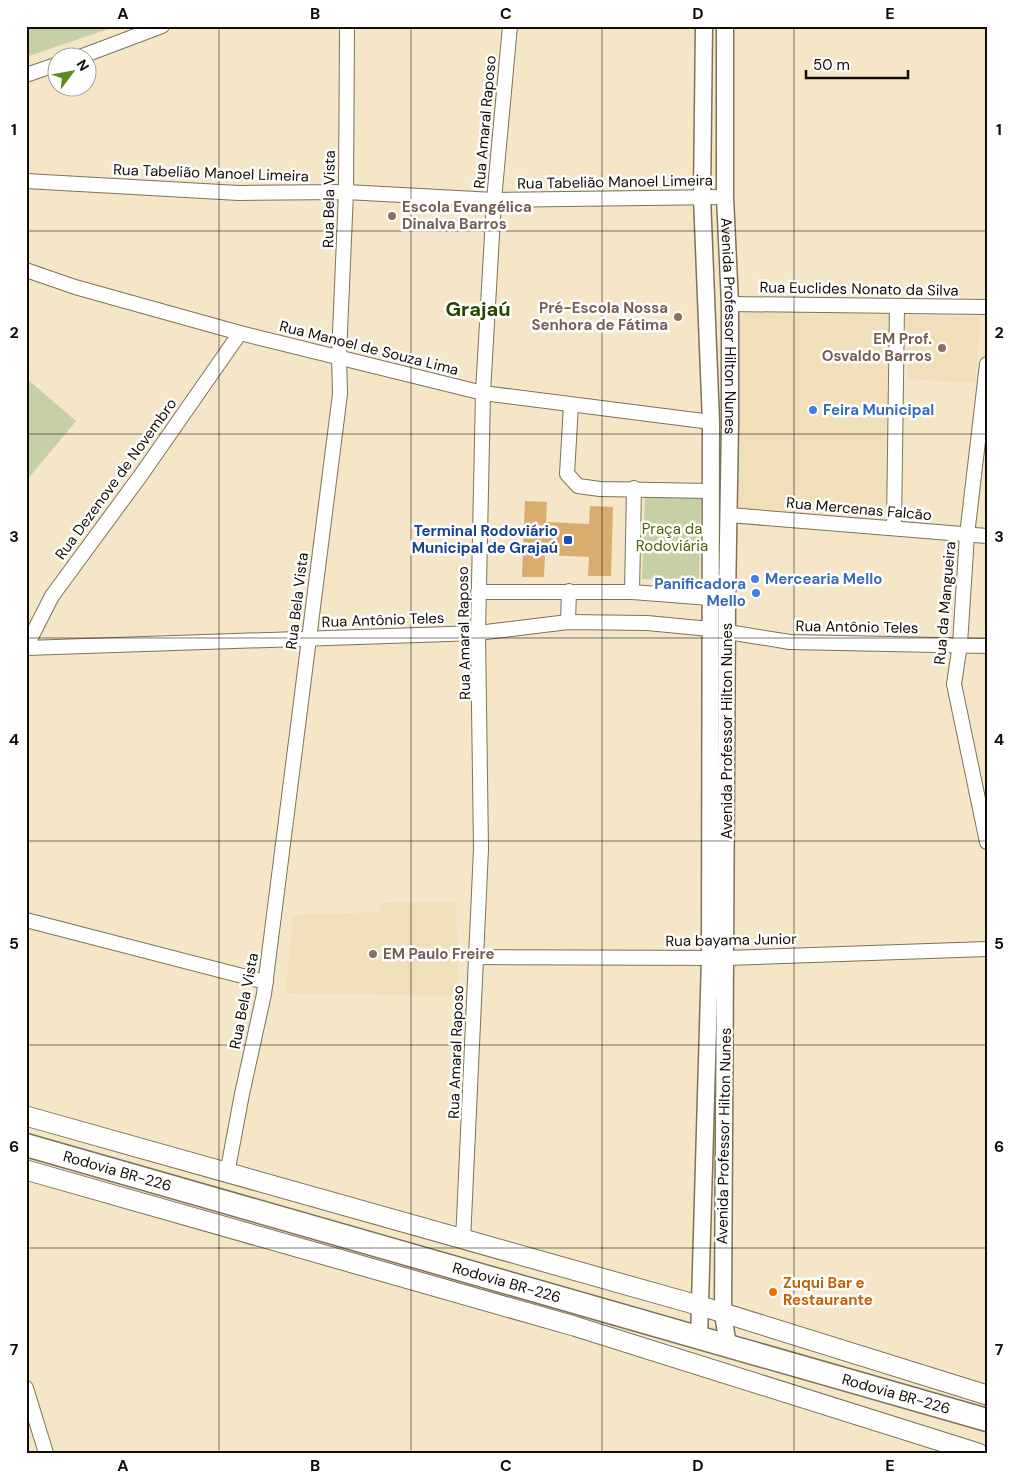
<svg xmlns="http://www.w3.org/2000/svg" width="1013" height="1479" viewBox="0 0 1013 1479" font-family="'DM Sans',sans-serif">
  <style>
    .built { fill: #f1dfb9 }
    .green { fill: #c6cfa5 }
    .building { fill: #d8ad6d }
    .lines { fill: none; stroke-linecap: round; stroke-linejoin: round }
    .minor-casing { stroke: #7f7257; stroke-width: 16 }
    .tertiary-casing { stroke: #7f7257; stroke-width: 19 }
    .secondary-casing { stroke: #7f7257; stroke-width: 21 }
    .trunk-casing { stroke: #7f7257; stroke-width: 25 }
    .minor { stroke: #fff; stroke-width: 14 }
    .tertiary { stroke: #fff; stroke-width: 16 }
    .secondary { stroke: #fff; stroke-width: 19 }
    .trunk { stroke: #fff; stroke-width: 22 }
    .grid { fill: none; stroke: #120d04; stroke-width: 1; stroke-opacity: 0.55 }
    .education-dot { fill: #8d6e63; stroke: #fff; stroke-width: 2 }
    .shop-dot { fill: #3f7fe0; stroke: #fff; stroke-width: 2 }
    .transit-dot { fill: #1a4fb4; stroke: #fff; stroke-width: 2 }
    .food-dot { fill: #e8710a; stroke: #fff; stroke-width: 2 }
    .labels { text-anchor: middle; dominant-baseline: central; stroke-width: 5; stroke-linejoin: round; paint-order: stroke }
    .street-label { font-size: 15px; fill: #120d04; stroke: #fff }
    .education-label { font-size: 15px; font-weight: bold; fill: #785e54; stroke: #fff; text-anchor: start }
    .shop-label { font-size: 15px; font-weight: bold; fill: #366cbe; stroke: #fff; text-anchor: start }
    .park-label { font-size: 15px; fill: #535e0d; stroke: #fff }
    .transit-label { font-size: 15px; font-weight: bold; fill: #164399; stroke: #fff; text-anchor: end }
    .food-label { font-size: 15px; font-weight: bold; fill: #c56008; stroke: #fff; text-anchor: start }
    .district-label { font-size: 20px; font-weight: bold; fill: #274500; stroke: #fff }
    .neatline { fill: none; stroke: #120d04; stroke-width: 2 }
    .grid-label { font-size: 16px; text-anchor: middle; font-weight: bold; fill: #120d04 }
  </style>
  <rect width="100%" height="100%" fill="#f5e6c8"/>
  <g class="built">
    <polygon points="736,308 892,310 890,522 735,510"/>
    <polygon points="905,315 981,317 975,383 908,379"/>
    <polygon points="456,902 458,996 286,993 293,915 381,912 380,903"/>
  </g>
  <g class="green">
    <polygon points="26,26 117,26 26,57"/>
    <polygon points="26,378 76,421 26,481"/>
    <polygon points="645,494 701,496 699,581 642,579"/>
  </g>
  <polygon class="building" points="525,501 547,502 546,522 589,524 590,506 613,507 611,576 588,576 589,557 545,555 544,577 522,577"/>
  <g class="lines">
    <g class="minor-casing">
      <g id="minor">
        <polyline points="77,58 162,26"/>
        <polyline points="26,75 58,64"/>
        <polyline points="26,181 239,193 346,192 494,200 725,197"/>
        <polyline points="26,270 75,287 240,333 483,393 711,422"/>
        <polyline points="730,304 987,307"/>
        <polyline points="987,364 967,535 960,644 954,684 987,842"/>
        <polyline points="571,405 567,474 578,486 600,489 711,491"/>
        <polyline points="729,515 987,536"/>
        <polyline points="894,527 897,306"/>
        <polyline points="478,592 632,592 710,598"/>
        <polyline points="632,592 634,488"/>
        <polyline points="568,622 569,591"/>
        <polyline points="728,632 790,642 987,646"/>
        <polyline points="26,647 52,596 141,475 240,333"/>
        <polyline points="26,648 478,633 568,622 647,623 710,629"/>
        <polyline points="26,920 266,982"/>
        <polyline points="476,957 726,958 987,949"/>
        <polyline points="227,1174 242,1094 264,994 340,394 339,356 346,192 347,26"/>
        <polyline points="463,1241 481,849 478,633 483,393 494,200 510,26"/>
        <polyline points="26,1388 46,1453"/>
      </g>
    </g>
    <g class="tertiary-casing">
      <g id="tertiary">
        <path id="s1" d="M725 26V197L730 304V423L727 600 723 1314 728 1346"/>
        <polyline points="699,1338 710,958 711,422 702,197 704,26"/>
      </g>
    </g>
    <g class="secondary-casing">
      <g id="secondary">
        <polyline points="26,1116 701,1306 987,1395"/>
        <polyline points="26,1170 574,1326 978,1453"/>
      </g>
    </g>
    <g class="trunk-casing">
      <g id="trunk">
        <path id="s2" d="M26 1145 987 1420"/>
      </g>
    </g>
    <use href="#minor" class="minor"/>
    <use href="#tertiary" class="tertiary"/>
    <use href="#secondary" class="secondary"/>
    <use href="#trunk" class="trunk"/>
  </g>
  <path class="grid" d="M219 26V1453M411 26V1453M602 26V1453M794 26V1453M26 231H987M26 434H987M26 638H987M26 841H987M26 1045H987M26 1248H987"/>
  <g class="education-dot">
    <circle cx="392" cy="216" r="5"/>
    <circle cx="678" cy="317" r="5"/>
    <circle cx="942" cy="348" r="5"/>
    <circle cx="373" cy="954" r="5"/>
  </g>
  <g class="shop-dot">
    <circle cx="813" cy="410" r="5"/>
    <circle cx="755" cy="579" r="5"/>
    <circle cx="756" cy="593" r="5"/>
  </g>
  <rect class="transit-dot" x="563" y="535" width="10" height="10" rx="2.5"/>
  <circle class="food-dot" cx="773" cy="1292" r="5"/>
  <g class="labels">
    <g class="street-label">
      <text transform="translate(485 122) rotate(-85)">Rua Amaral Raposo</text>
      <text transform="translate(211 173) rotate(2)">Rua Tabelião Manoel Limeira</text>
      <text transform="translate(615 182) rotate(-1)">Rua Tabelião Manoel Limeira</text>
      <text transform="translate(329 199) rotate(-89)">Rua Bela Vista</text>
      <text transform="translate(859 289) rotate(1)">Rua Euclides Nonato da Silva</text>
      <text stroke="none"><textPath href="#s1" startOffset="300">Avenida Professor Hilton Nunes</textPath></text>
      <text transform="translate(369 348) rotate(14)">Rua Manoel de Souza Lima</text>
      <text transform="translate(116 479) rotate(-54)">Rua Dezenove de Novembro</text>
      <text transform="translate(859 509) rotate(5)">Rua Mercenas Falcão</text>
      <text transform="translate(297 601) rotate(-83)">Rua Bela Vista</text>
      <text transform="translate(945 603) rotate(-85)">Rua da Mangueira</text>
      <text transform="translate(383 620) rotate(-2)">Rua Antônio Teles</text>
      <text transform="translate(857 627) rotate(1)">Rua Antônio Teles</text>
      <text transform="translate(464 633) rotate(-91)">Rua Amaral Raposo</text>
      <text transform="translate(727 731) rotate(-90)">Avenida Professor Hilton Nunes</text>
      <text transform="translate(731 940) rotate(-1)">Rua bayama Junior</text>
      <text transform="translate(244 1001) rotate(-79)">Rua Bela Vista</text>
      <text transform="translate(456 1052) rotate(-88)">Rua Amaral Raposo</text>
      <text transform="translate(724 1136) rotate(-89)">Avenida Professor Hilton Nunes</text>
      <text stroke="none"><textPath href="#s2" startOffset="95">Rodovia BR-226</textPath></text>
      <text stroke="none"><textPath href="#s2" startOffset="500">Rodovia BR-226</textPath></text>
      <text stroke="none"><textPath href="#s2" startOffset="905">Rodovia BR-226</textPath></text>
    </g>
    <g class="education-label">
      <text x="402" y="207">Escola Evangélica<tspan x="402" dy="17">Dinalva Barros</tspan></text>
      <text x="668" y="308" text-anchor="end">Pré-Escola Nossa<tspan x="668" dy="17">Senhora de Fátima</tspan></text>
      <text x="932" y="339" text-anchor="end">EM Prof.<tspan x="932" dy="17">Osvaldo Barros</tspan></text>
      <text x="383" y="954">EM Paulo Freire</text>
    </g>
    <g class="shop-label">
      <text x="823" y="410">Feira Municipal</text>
      <text x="765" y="579">Mercearia Mello</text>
      <text x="746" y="584" text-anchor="end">Panificadora<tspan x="746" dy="17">Mello</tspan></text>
    </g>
    <g class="park-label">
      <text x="672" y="529">Praça da<tspan x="672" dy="17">Rodoviária</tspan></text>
    </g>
    <g class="transit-label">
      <text x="558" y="531">Terminal Rodoviário<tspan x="558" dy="17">Municipal de Grajaú</tspan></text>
    </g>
    <g class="food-label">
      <text x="783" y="1283">Zuqui Bar e<tspan x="783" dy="17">Restaurante</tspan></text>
    </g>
    <g class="district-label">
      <text x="478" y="309">Grajaú</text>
    </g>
  </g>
  <rect width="1013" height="1479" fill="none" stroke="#ffffff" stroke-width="55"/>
  <g transform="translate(72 72) rotate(58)"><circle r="24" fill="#ffffff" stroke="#a09e9b"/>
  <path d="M0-4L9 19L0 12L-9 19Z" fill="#598b22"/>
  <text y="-8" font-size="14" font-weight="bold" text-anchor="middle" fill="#120d04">N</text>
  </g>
  <path d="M806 70v8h102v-8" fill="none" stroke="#120d04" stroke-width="2.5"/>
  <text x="813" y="70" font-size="15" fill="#120d04" stroke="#ffffff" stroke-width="4" paint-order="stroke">50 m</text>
  <rect x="28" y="28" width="958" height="1424" class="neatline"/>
  <g class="grid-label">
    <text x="123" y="19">A</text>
    <text x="315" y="19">B</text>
    <text x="506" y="19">C</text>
    <text x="698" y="19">D</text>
    <text x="890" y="19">E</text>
    <text x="14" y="135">1</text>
    <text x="999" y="135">1</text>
    <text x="14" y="338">2</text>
    <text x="999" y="338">2</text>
    <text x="14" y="542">3</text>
    <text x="999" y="542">3</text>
    <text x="14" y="745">4</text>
    <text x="999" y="745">4</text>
    <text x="14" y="949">5</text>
    <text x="999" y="949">5</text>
    <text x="14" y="1152">6</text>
    <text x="999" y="1152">6</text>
    <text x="14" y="1355">7</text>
    <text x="999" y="1355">7</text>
    <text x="123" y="1471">A</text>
    <text x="315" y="1471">B</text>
    <text x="506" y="1471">C</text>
    <text x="698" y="1471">D</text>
    <text x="890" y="1471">E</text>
  </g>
</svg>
